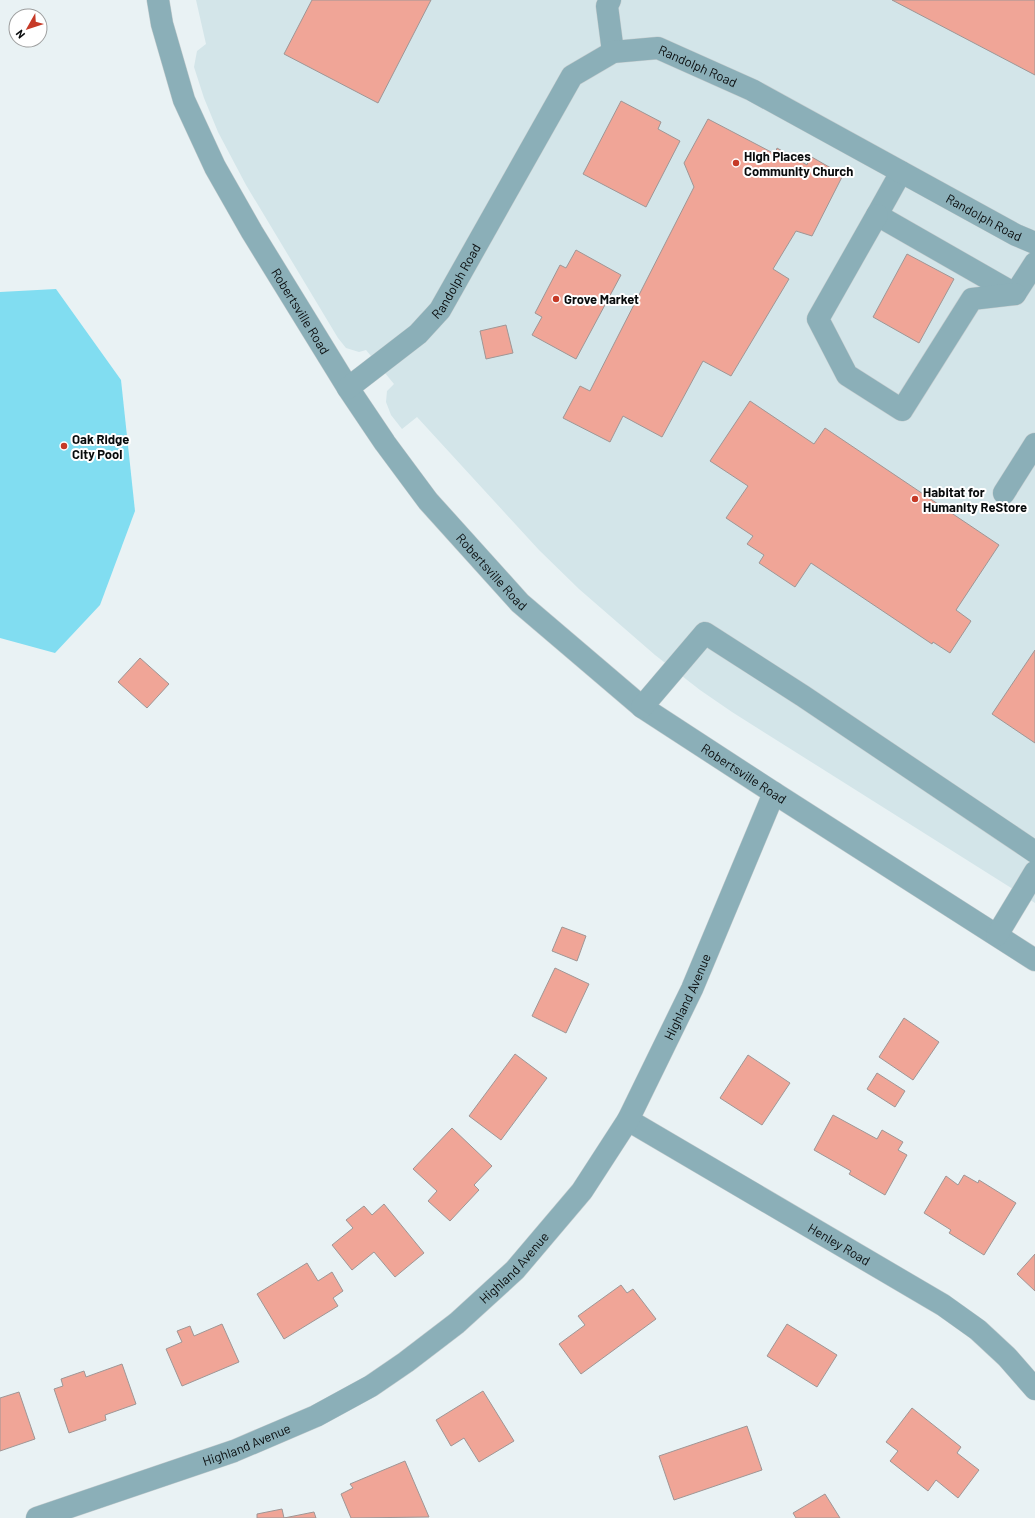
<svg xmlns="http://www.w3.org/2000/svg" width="1035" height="1518" viewBox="0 0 1035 1518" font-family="Barlow,sans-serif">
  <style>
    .built { fill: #d3e5e9 }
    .water { fill: #81ddf1 }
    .building { fill: #f0a597; stroke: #9f9695 }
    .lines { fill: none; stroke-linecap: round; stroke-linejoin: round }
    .minor-casing { stroke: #c5cdcf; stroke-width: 23 }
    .minor { stroke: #8bafb8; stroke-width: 22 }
    .poi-dot { fill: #c63a27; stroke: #fff; stroke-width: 1.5 }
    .labels { text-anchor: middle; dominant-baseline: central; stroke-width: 4; stroke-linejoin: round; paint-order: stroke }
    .street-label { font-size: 13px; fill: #090c0d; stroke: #fff }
    .poi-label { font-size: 13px; font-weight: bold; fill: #090c0d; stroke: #fff; text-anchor: start }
  </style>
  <rect width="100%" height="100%" fill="#e9f2f4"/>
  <polygon class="built" points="196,0 1035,0 1035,903 732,712 700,690 655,655 579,589 539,550 417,417 402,429 391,415 386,402 387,391 394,384 366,350 359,352 346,348 338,338 246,185 218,132 204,98 194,67 197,51 206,44"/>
  <polygon class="water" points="56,289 121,380 135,511 100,605 55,653 0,638 0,292"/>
  <g class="building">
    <polygon points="312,0 431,0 378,103 284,54"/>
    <polygon points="892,0 1035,0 1035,75"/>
    <polygon points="621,101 661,122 658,129 680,141 646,207 583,174"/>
    <polygon points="708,119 775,154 777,148 807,165 810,156 843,175 812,236 796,231 773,269 789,279 731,376 703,361 662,437 623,416 610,442 563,418 580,386 590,391 694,187 684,163"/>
    <polygon points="576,250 621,275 576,359 532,335 542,317 535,313 560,265 566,268"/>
    <polygon points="907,254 954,279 919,343 873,317"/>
    <polygon points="506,325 513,353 486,359 480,331"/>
    <polygon points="750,401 814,444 825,428 999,545 956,610 971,621 950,653 933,642 932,644 811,563 795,587 759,563 764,555 747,544 753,536 726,518 748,486 710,461"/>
    <polygon points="1035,650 1035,743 992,714"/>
    <polygon points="140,658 169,684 147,708 118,682"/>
    <polygon points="562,927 586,936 577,961 552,951"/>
    <polygon points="555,968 589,984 566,1033 532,1016"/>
    <polygon points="904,1018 939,1042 913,1080 879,1057"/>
    <polygon points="515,1054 547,1078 501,1140 469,1116"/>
    <polygon points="748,1055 790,1083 762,1125 720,1098"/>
    <polygon points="877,1073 905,1091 895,1107 867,1089"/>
    <polygon points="833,1115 877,1139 882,1130 903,1142 898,1150 907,1155 885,1195 849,1174 851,1171 814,1150"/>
    <polygon points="452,1128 492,1166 474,1185 479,1190 450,1221 428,1201 437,1191 413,1169"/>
    <polygon points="964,1175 978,1183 979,1180 1016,1203 984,1255 949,1233 951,1230 924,1213 946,1176 958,1185"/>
    <polygon points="384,1204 424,1253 395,1277 374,1252 352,1270 332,1245 353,1228 346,1220 364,1206 372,1215"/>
    <polygon points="1035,1254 1035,1291 1017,1274"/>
    <polygon points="307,1263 318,1281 332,1272 343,1291 333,1298 338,1306 284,1339 257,1294"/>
    <polygon points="621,1285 627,1293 633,1289 656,1319 581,1374 559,1344 585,1325 578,1316"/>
    <polygon points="222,1324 239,1362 182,1386 166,1349 182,1342 177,1331 190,1326 194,1336"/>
    <polygon points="787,1324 837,1355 817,1387 767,1356"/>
    <polygon points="122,1364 136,1404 105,1415 106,1420 69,1433 54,1389 63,1386 61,1379 84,1371 86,1377"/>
    <polygon points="483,1391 514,1441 479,1462 464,1438 451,1446 436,1420"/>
    <polygon points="19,1392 35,1439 0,1451 0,1398"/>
    <polygon points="912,1408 961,1447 957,1453 979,1470 958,1498 936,1480 928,1491 890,1461 898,1451 886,1442"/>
    <polygon points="747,1426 762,1470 674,1500 659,1456"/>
    <polygon points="405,1461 429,1517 351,1518 341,1494 353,1488 350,1484"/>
    <polygon points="825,1494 840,1518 796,1518 793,1513"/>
    <polygon points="282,1509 284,1518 314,1512 316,1518 257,1518 257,1514"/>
  </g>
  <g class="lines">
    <g class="minor-casing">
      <g id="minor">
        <path id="s1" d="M158 0 162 24 184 100 215 167 252 232 348 388 385 443 428 501 520 603 642 707 774 793 1035 960"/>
        <polyline points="610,0 607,6 613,52"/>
        <polyline points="901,172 877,215 1015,294 1035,263"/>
        <polyline points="877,215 818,319 847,375 902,410 972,299 1015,294"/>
        <path id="s2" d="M348 388 418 334 440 310 572 76 613 52 658 48 752 90 1016 235 1035 243"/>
        <polyline points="1004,493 1035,444"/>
        <polyline points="642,707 705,633 803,696 1035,852"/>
        <polyline points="997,935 1035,872"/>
        <path id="s3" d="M628 1120 943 1305 978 1330 1007 1357 1035 1389"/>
        <path id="s4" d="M37 1518 234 1451 316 1416 371 1386 406 1362 457 1323 515 1270 582 1191 628 1120 692 989 774 793"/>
      </g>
    </g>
    <use href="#minor" class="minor"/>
  </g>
  <g class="poi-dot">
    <circle cx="736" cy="163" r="4"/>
    <circle cx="556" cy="299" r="4"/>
    <circle cx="64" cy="446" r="4"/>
    <circle cx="915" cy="499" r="4"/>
  </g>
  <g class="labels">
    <g class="street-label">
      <text stroke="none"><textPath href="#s2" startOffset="526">Randolph Road</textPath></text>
      <text stroke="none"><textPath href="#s2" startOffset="850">Randolph Road</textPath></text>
      <text stroke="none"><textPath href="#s2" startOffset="154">Randolph Road</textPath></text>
      <text stroke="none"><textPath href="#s1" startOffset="345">Robertsville Road</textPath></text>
      <text stroke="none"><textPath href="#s1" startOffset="669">Robertsville Road</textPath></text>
      <text stroke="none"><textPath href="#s1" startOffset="993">Robertsville Road</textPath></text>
      <text stroke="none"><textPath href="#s4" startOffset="870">Highland Avenue</textPath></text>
      <text stroke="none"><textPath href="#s3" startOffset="245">Henley Road</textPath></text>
      <text stroke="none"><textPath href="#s4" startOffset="546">Highland Avenue</textPath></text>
      <text stroke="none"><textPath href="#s4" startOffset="222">Highland Avenue</textPath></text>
    </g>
    <g class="poi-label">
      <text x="744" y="156">High Places<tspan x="744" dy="15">Community Church</tspan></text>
      <text x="564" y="299">Grove Market</text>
      <text x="72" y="439">Oak Ridge<tspan x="72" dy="15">City Pool</tspan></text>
      <text x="923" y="492">Habitat for<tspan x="923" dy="15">Humanity ReStore</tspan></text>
    </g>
  </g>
  <g transform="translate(28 28) rotate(231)"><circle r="19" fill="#ffffff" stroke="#9d9e9e"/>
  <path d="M0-3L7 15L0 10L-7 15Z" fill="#c63a27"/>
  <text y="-6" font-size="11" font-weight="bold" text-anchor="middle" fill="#090c0d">N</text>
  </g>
</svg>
